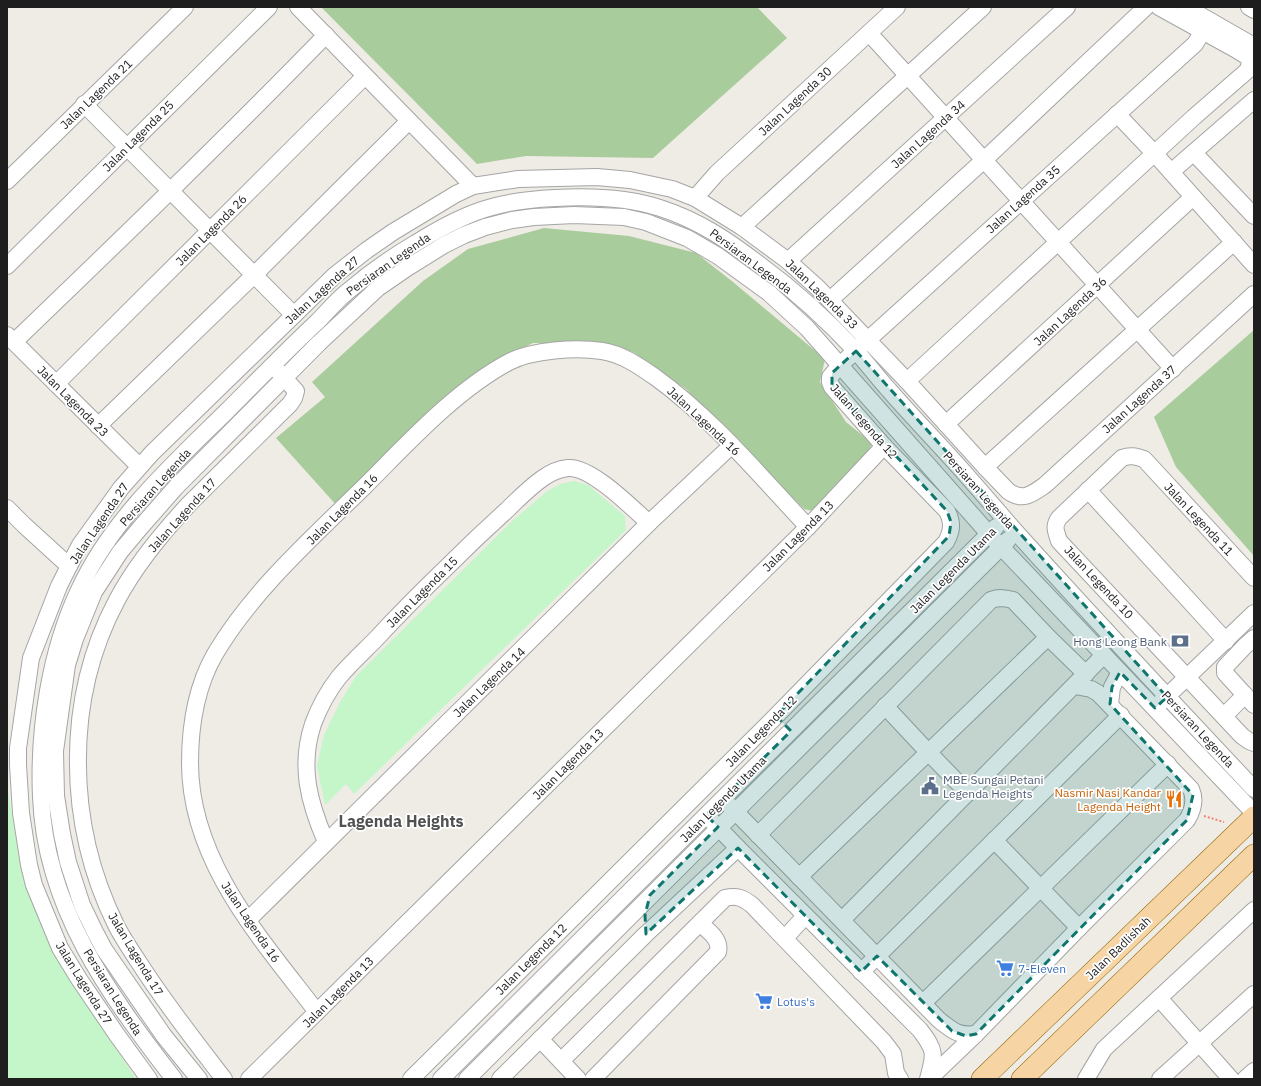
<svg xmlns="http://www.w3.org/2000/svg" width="1261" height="1086" viewBox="0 0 1261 1086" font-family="'IBM Plex Sans',sans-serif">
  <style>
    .forest { fill: #a9cc9c }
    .park { fill: #c5f6ca }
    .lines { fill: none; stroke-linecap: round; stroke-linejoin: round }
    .minor-casing { stroke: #a5a5a5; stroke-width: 18 }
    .major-casing { stroke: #906609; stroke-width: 22 }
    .path { stroke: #f18373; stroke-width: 2; stroke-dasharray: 2 2; stroke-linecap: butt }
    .minor { stroke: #fff; stroke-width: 16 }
    .major { stroke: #f6d4a3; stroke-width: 21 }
    .marked { fill: #0f766e; fill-opacity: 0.2; stroke: #0f766e; stroke-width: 3; stroke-dasharray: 8 5; stroke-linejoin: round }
    .labels { text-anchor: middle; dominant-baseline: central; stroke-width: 3.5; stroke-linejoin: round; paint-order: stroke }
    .street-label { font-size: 12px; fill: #1e1e1e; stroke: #fff }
    .service-label { font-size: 12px; fill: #4e5e75; stroke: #fff; text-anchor: end }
    .food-label { font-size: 12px; fill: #c56008; stroke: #fff; text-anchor: end }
    .shop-label { font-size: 12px; fill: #366cbe; stroke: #fff; text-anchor: start }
    .district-label { font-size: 16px; font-weight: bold; fill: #515151; stroke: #fff }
  </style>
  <rect width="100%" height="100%" fill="#efece5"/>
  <g class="forest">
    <polygon points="321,7 757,7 787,38 653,158 526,156 477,164"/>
    <polygon points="544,228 629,236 696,253 733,282 825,359 820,382 846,422 872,443 867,455 813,511 804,509 686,389 633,352 594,343 533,343 487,365 338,507 276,438 325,397 312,382 423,281 468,249"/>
    <polygon points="1254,330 1254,556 1176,467 1154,417"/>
  </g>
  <g class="park">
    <polygon points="574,481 588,485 625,516 626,530 354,794 346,784 325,805 317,766 324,735 340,702 356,676 510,523 546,492 560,484"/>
    <polygon points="7,785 21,868 49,945 136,1079 7,1079"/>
  </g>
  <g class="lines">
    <g class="minor-casing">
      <g id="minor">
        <polyline points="298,7 473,186"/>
        <polyline points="1186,7 1254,46"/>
        <polyline points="1249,7 1254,10"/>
        <polyline points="869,33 1173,369"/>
        <polyline points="84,104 294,315"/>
        <polyline points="1117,114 1155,154 1254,265"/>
        <polyline points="1194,153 1254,216"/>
        <polyline points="1171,172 1254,100"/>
        <polyline points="7,181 185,7"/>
        <polyline points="695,198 717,173 897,7"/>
        <polyline points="742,227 983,7"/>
        <polyline points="788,261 1067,7"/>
        <polyline points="7,266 269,7"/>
        <polyline points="830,300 984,160 1146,7"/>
        <polyline points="7,335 139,466"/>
        <path d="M14 342C119 241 224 140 326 35"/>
        <polyline points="907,381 1194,117 1248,70 1250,63 1248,57 1235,49 1159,7"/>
        <polyline points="56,384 365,76"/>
        <polyline points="946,424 1193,197"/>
        <polyline points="98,426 254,275 409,121"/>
        <polyline points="985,467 1234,242"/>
        <polyline points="1088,490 1226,641"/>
        <polyline points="7,508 24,525 69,566"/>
        <path d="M1254 578 1144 459C1135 456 1130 455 1122 458L1059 518C1053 527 1056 531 1059 541L1242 736 1249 741 1254 743"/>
        <polyline points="1254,638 1245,646 1225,667 1225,673 1254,705"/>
        <polyline points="1160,703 1254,613"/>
        <polyline points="1110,704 1112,687 1120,672"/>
        <polyline points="885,706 928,752 968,793"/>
        <polyline points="1224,716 1245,695"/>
        <path d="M728 804 939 1020C953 1031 958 1036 976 1034"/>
        <path d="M712 821 738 848 920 1030C936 1051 935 1054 928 1079"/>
        <path d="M758 835 991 600C999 597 1005 598 1013 600L1048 637 1086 674"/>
        <polyline points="994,840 1079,928"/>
        <path d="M326 842C309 803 299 766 313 724 319 708 328 691 339 677 350 664 363 652 375 640 399 614 424 589 450 564 468 546 487 528 507 510 518 499 530 487 543 478 550 473 559 469 568 468 591 466 632 508 649 523"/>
        <polyline points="799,877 1048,637"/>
        <polyline points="248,920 649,523 731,446"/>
        <polyline points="842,920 1104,655"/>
        <polyline points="785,938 805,916"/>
        <polyline points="861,972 1121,715"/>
        <polyline points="1159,998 1231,1079"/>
        <polyline points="923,1003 1168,764"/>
        <path d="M317 1012C261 939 190 861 190 763 190 725 196 687 215 654 253 590 312 538 365 486 407 444 456 390 509 362 532 350 576 347 602 351 622 354 639 366 655 377 712 418 760 476 808 527"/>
        <polyline points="540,1039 578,1079"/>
        <path d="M561 1061 725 898C737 895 743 898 752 905L884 1042 893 1054 896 1073 900 1079"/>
        <path d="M149 1079 117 1035 79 979 60 948 34 885 29 865 21 813 18 765V748L31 658 59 586 69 566 80 545 121 488 152 453 294 315 335 275 367 250 393 232 456 194 473 186 518 179 597 177 630 180 672 189 695 198 742 227 788 261 818 288 907 381 985 467 1008 491C1023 502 1032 494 1045 485L1254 294"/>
        <path d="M174 1079C109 995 45 907 41 797 38 729 50 651 79 590 111 520 172 465 227 411 257 381 286 351 317 322 327 312 336 301 347 292 368 274 392 257 416 243 440 228 465 214 492 207 513 201 534 199 555 198 590 196 626 197 660 208 698 220 729 241 760 265 794 290 826 319 855 350 867 363 877 377 889 390 915 420 942 447 968 477 984 495 1000 514 1016 532 1094 619 1174 704 1254 789"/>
        <polyline points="199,1079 164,1036 104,949 94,930 82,905 68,862 62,834 56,796 55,751 67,665 75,639 94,592 120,552 140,528 176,487 319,343 378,288 407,268 444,245 464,235 485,227 512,220 534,217 574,215 624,217 646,222 687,238 718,256 769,293 807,328 989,534 1254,813"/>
        <path d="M224 1079C194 1040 164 1002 138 961 130 949 122 937 116 925 66 824 64 699 117 600 136 564 162 533 189 504L290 404 294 398 296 391 277 370"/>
        <polyline points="249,1079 808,527 884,446"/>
        <path d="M411 1079 776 716 946 542C952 531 953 523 947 511L884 446 832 387 830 382V377L840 365 1195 44 1203 31"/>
        <polyline points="441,1079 996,527"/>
        <polyline points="467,1079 1008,540"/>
        <polyline points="500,1079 646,934 738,848"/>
        <path d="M593 1079 718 952C721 939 708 931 700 923"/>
        <path d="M929 1079 976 1034 1079 928 1187 820C1193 810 1196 800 1191 789L1098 693 1091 689 1075 686"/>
        <polyline points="1086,1079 1104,1049 1254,910"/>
        <polyline points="1160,1079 1254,994"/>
        <polyline points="1245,1079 1254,1071"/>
      </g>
    </g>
    <g class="major-casing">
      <g id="major">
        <polyline points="982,1079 1254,817"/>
        <polyline points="1022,1079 1254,855"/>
      </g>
    </g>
    <polyline class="path" points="1204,816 1224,822"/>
    <use href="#minor" class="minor"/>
    <use href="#major" class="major"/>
  </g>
  <path class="marked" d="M856 351 1167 697 1155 708 1120 672 1112 687 1110 704 1193 795 1187 820 976 1034 966 1036 952 1031 877 956 861 972 738 848 646 934 645 915 650 895 718 827 706 815 791 731 776 716 949 536 951 522 947 511 832 387V373Z"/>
  <defs>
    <g id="bank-bare" transform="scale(1.38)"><path d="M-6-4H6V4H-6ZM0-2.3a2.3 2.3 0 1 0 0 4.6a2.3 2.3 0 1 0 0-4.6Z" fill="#5c6f8a" stroke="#fff" stroke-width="2.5" paint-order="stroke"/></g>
    <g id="civic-bare" transform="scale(1.38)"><path d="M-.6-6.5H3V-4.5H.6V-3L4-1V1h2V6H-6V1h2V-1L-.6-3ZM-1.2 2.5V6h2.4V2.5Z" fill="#5c6f8a" stroke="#fff" stroke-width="2.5" paint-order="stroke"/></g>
    <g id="restaurant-bare" transform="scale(1.38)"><path d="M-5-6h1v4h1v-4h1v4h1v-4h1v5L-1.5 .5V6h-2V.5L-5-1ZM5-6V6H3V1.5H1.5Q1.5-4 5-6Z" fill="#e8710a" stroke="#fff" stroke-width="2.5" paint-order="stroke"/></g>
    <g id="supermarket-bare" transform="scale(1.38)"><path d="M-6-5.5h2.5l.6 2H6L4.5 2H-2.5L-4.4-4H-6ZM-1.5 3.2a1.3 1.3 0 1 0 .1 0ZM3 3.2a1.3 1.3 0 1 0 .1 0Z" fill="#3f7fe0" stroke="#fff" stroke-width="2.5" paint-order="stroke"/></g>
  </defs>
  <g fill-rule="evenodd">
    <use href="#bank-bare" x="1180" y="641"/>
    <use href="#civic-bare" x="930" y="786"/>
    <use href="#restaurant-bare" x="1174" y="799"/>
    <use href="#supermarket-bare" x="1005" y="968"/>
    <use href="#supermarket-bare" x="764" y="1001"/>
  </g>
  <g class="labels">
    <g class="street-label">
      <text transform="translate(96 94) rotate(-44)">Jalan Lagenda 21</text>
      <text transform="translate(795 101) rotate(-43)">Jalan Lagenda 30</text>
      <text transform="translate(928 134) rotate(-42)">Jalan Lagenda 34</text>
      <text transform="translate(138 136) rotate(-45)">Jalan Lagenda 25</text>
      <text transform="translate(1023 199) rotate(-42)">Jalan Lagenda 35</text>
      <text transform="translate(211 230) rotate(-45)">Jalan Lagenda 26</text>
      <text transform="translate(751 261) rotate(37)">Persiaran Legenda</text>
      <text transform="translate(388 264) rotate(-35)">Persiaran Legenda</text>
      <text transform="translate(322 290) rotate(-42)">Jalan Lagenda 27</text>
      <text transform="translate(822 294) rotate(44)">Jalan Lagenda 33</text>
      <text transform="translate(1070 311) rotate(-43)">Jalan Lagenda 36</text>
      <text transform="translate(1139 399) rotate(-42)">Jalan Lagenda 37</text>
      <text transform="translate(73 401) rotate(45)">Jalan Lagenda 23</text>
      <text transform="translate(704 421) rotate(43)">Jalan Lagenda 16</text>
      <text transform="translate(864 421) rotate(49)">Jalan Legenda 12</text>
      <text transform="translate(155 487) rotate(-48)">Persiaran Legenda</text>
      <text transform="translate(979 490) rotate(48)">Persiaran Legenda</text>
      <text transform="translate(342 509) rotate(-45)">Jalan Lagenda 16</text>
      <text transform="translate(182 515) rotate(-48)">Jalan Lagenda 17</text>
      <text transform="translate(1199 519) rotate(47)">Jalan Legenda 11</text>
      <text transform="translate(99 523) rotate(-56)">Jalan Lagenda 27</text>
      <text transform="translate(798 536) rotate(-45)">Jalan Lagenda 13</text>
      <text transform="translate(953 570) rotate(-45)">Jalan Legenda Utama</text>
      <text transform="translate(1099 582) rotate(47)">Jalan Legenda 10</text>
      <text transform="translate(422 592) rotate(-45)">Jalan Lagenda 15</text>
      <text transform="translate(489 682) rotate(-44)">Jalan Lagenda 14</text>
      <text transform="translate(1198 729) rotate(47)">Persiaran Legenda</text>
      <text transform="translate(761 731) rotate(-45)">Jalan Legenda 12</text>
      <text transform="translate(568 764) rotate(-45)">Jalan Lagenda 13</text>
      <text transform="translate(723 799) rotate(-45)">Jalan Legenda Utama</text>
      <text transform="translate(251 922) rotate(56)">Jalan Lagenda 16</text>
      <text transform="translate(1118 948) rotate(-44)">Jalan Badlishah</text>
      <text transform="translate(136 954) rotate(59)">Jalan Lagenda 17</text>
      <text transform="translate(531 959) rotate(-45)">Jalan Legenda 12</text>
      <text transform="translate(84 983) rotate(58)">Jalan Lagenda 27</text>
      <text transform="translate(113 992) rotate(58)">Persiaran Legenda</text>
      <text transform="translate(338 992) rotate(-45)">Jalan Lagenda 13</text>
    </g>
    <g class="service-label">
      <text x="1167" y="641">Hong Leong Bank</text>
      <text x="943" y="779" text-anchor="start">MBE Sungai Petani<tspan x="943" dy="14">Legenda Heights</tspan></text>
    </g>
    <g class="food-label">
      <text x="1161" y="792">Nasmir Nasi Kandar<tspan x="1161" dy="14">Lagenda Height</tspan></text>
    </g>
    <g class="shop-label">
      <text x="1018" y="968">7-Eleven</text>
      <text x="777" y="1001">Lotus's</text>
    </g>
    <g class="district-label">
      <text x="401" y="821">Lagenda Heights</text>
    </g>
  </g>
  <rect width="1261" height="1086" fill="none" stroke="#1e1e1e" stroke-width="16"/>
</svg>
